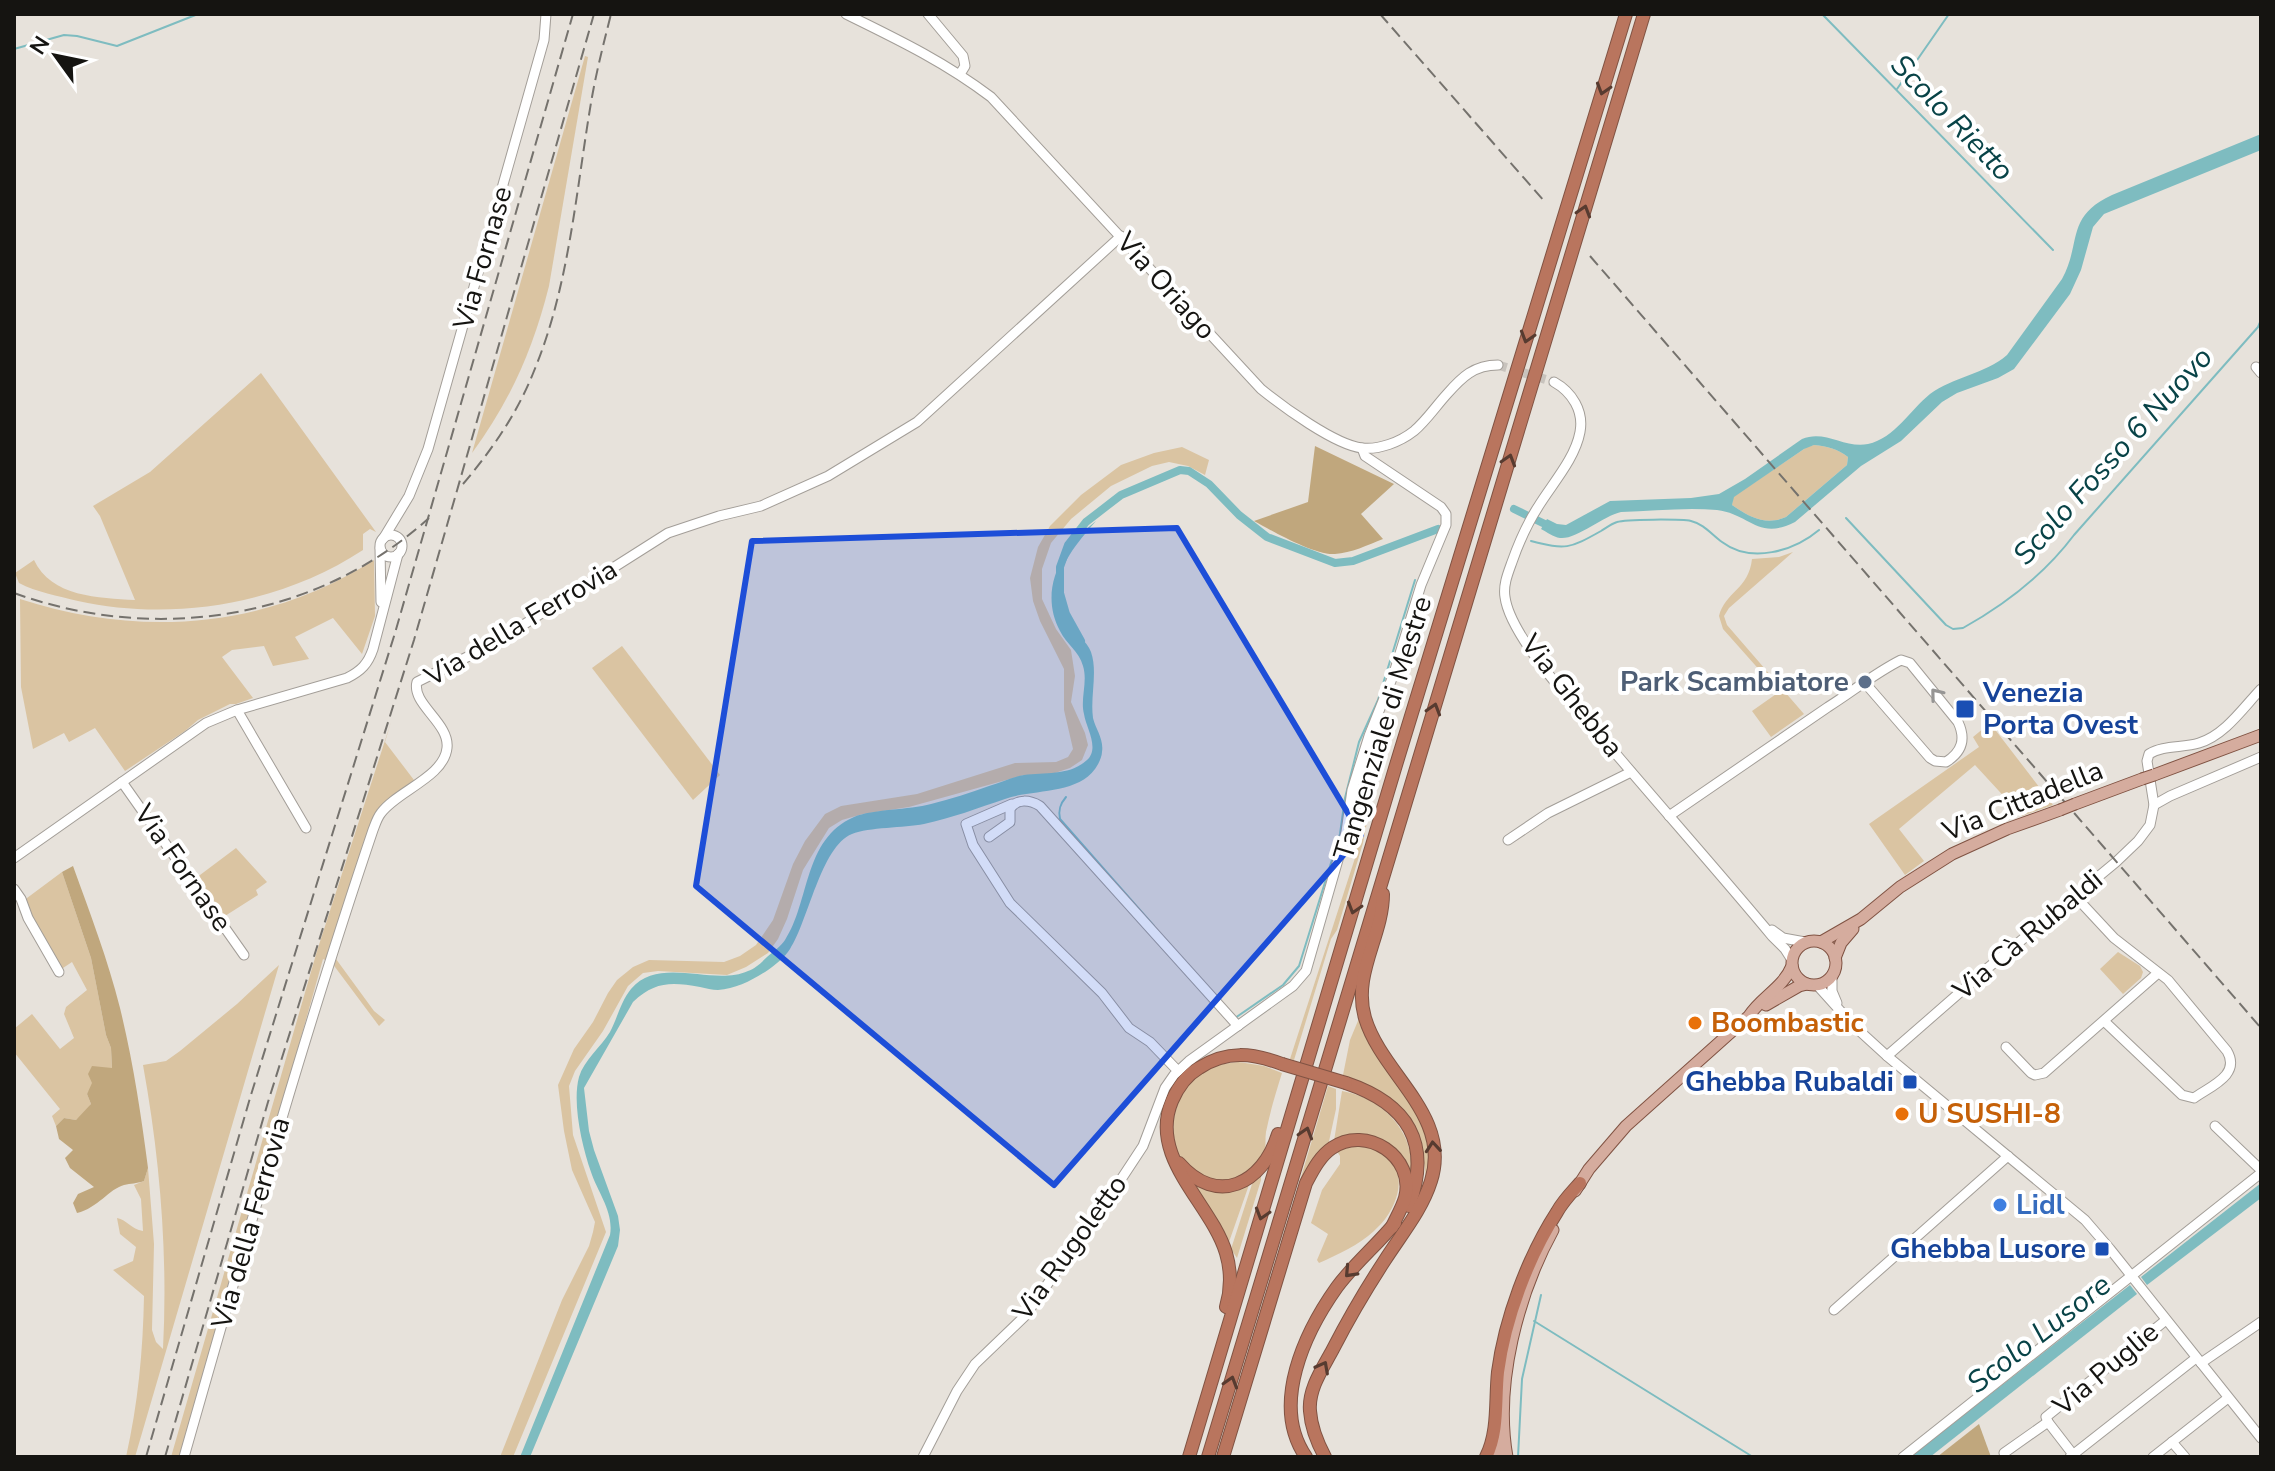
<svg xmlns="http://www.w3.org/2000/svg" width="2275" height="1471" viewBox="0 0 2275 1471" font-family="'Nunito Sans',sans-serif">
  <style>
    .green { fill: #dac4a2 }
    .forest { fill: #c0a77d }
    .water { fill: #7ebcc0; fill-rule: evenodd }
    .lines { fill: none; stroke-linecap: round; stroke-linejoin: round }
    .stream { stroke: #7ebcc0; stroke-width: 2 }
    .canal { stroke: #7ebcc0; stroke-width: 8 }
    .minor-tunnel { stroke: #c8c3bd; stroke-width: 9; stroke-dasharray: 9 4.5; stroke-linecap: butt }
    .minor-casing { stroke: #a39e98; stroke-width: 11 }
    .major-casing { stroke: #805343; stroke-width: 13 }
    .highway-casing { stroke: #805343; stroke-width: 14 }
    .minor { stroke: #fff; stroke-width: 9 }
    .major { stroke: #d5ac9e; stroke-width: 11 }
    .highway { stroke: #b9755e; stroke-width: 12 }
    .rail { stroke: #75726d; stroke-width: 2; stroke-dasharray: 12 6; stroke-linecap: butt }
    .major-bridge-casing { stroke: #805343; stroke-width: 13; stroke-linecap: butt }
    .highway-bridge-casing { stroke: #805343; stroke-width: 14; stroke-linecap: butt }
    .major-bridge { stroke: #d5ac9e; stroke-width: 11 }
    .highway-bridge { stroke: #b9755e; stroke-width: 12 }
    .oneway { stroke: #573b30 }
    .oneway2 { stroke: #969594 }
    .marked { fill: #1d4ed8; fill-opacity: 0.2; stroke: #1d4ed8; stroke-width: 6; stroke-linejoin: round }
    .service-dot { fill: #5c6f8a; stroke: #fff; stroke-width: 3 }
    .transit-dot { fill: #1a4fb4; stroke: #fff; stroke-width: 3 }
    .food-dot { fill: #e8710a; stroke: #fff; stroke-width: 3 }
    .shop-dot { fill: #3f7fe0; stroke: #fff; stroke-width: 3 }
    .labels { text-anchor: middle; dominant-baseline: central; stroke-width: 8; stroke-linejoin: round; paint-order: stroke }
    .street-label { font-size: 28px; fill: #151411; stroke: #fff }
    .service-label { font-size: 28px; font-weight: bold; fill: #4e5e75; stroke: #fff; text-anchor: end }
    .transit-label { font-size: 28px; font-weight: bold; fill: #164399; stroke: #fff; text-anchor: end }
    .food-label { font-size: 28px; font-weight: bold; fill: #c56008; stroke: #fff; text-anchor: start }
    .shop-label { font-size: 28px; font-weight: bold; fill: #366cbe; stroke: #fff; text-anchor: start }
    .water-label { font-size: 30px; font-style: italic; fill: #084347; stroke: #fff }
  </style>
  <rect width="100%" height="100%" fill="#e7e2db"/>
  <g class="green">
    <path d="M585 56 588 57 549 286C533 349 511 400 472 453Z"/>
    <path d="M261 373 376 532 370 529 363 534V550C281 604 173 622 78 601 58 596 36 592 19 583L15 573 34 560C51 597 99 598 135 600L100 516 93 506 150 472Z"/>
    <path d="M1814 445C1827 446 1838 449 1848 457L1847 465 1786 517C1766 526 1749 517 1732 505L1733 497 1807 447Z"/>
    <polygon points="1182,447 1209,460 1205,475 1188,466 1169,462 1152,466 1111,486 1071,519 1051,543 1042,569 1042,599 1056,629 1071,650 1075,676 1071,702 1085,733 1088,745 1082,760 1070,768 1046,776 1024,775 909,807 863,814 842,820 829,828 803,870 787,919 778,939 768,953 746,967 727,975 658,971 643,973 628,986 603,1031 575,1071 569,1086 573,1135 606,1232 513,1457 500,1457 562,1300 589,1246 593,1232 595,1222 572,1170 564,1131 558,1085 574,1049 593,1022 608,993 617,980 633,967 649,960 724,962 740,956 756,945 773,920 793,864 805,841 825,814 841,806 917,794 1015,763 1056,762 1068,757 1073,749 1064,710 1064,669 1040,621 1033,601 1030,578 1038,547 1050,526 1081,495 1121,465 1154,453"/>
    <path d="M1793 552 1729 608 1724 616 1727 625 1804 714 1771 737 1752 711 1779 692 1723 629 1719 616C1725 592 1749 589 1752 559L1779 557Z"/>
    <path d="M374 560 375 616 362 654 333 618 295 637 309 659 273 666 264 646 232 650 222 657 253 698 236 704H230L198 720 185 731 125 771 95 728 69 742 64 733 33 749 21 687 20 599C140 638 266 629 374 560Z"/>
    <polygon points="622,646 720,775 693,800 592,668"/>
    <polygon points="391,722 385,742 417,784 391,805 376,830 336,959 374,1011 385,1020 379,1026 332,963 323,959 183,1457 171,1457 317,951"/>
    <polygon points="1990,723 2053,805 2022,816 1975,765 1899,829 1924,861 1905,875 1869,824 1979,747 1973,737"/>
    <polygon points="1371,801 1363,843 1337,930 1331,939 1294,1060 1290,1059 1355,858 1365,808"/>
    <polygon points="236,848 267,882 256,890 258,895 225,916 196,878"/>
    <polygon points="62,872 91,958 106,1035 111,1048 112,1069 102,1069 87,1094 91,1104 85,1113 76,1120 64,1118 56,1126 52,1116 60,1109 14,1052 14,1029 32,1014 60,1049 74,1038 64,1014 66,1007 87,990 72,962 60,970 23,901"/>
    <polygon points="2118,952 2140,966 2143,972 2141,978 2123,994 2100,969"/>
    <path d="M279 965 135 1457H126C138 1404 143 1351 144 1296L113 1270 133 1261 136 1247 120 1234 117 1218C127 1220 131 1229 143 1231L141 1199 134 1185 144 1181 148 1168 154 1244 152 1330 156 1342 163 1349C168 1254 160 1159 143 1065L166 1061 180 1051 237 1004Z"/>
    <polygon points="1360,1016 1415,1109 1426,1133 1430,1156 1426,1177 1421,1140 1408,1115 1382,1092 1343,1075 1350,1040"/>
    <path d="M1239 1062 1264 1066 1282 1073C1276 1092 1270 1112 1266 1132 1265 1138 1266 1145 1265 1150 1263 1160 1249 1172 1240 1176 1230 1181 1221 1181 1210 1179 1162 1168 1165 1101 1198 1075 1210 1066 1225 1063 1239 1062Z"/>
    <polygon points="1328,1086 1336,1089 1336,1109 1328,1146 1299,1184"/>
    <path d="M1342 1091C1373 1096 1403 1119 1410 1152 1412 1163 1411 1174 1410 1185L1390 1148 1334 1141Z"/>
    <path d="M1354 1143C1360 1145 1367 1146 1373 1148 1414 1163 1400 1209 1374 1231 1359 1245 1337 1255 1319 1263L1317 1260 1328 1234 1311 1223 1322 1190 1340 1164V1156L1335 1148Z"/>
    <polygon points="1259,1175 1261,1176 1261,1180 1237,1258 1231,1249 1253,1181 1250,1182 1229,1242 1214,1214 1190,1180 1198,1184"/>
  </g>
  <g class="forest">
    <path d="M1315 446 1394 484 1361 514 1383 539C1368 545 1351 553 1335 554 1316 556 1272 531 1254 521L1308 502Z"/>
    <path d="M73 866C90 913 108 960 120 1008 133 1061 141 1114 148 1168L144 1181C136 1184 131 1183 124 1185 109 1189 98 1208 77 1213L73 1203 78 1194 94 1187 70 1168 65 1158 73 1150 59 1139 56 1126 64 1118 76 1120 91 1104 87 1094 92 1083 88 1074 92 1066 112 1068 111 1048 106 1035 91 958 62 872Z"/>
    <polygon points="1979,1424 1991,1457 1937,1457"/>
  </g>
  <g class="water">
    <path d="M2261 134V150L2104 214 2093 227 2081 270 2070 294 2014 369 1998 378 1957 393 1942 402 1901 441 1861 466 1795 522C1758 541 1750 514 1717 510 1686 507 1653 511 1621 512 1603 516 1576 540 1560 538 1553 537 1547 532 1541 529L1547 519 1557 524 1566 525 1610 501 1691 498 1719 494 1745 479 1802 439C1825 429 1845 449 1868 444 1895 438 1910 410 1930 394 1953 377 1985 374 2007 355L2062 279C2082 242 2065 217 2112 195ZM1814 445C1827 446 1838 449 1848 457L1847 465 1786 517C1766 526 1749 517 1732 505L1734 497 1804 449Z"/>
    <path d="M1096 521C1068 554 1045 579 1069 623 1075 633 1087 641 1091 652 1098 672 1090 696 1093 718 1096 730 1104 739 1102 752 1102 757 1098 765 1095 769 1076 795 1032 789 1005 799 978 808 952 818 924 824 904 828 869 827 852 834 821 846 808 922 790 949 785 957 775 965 768 970 753 980 736 989 718 990 712 990 706 988 700 987 672 982 655 981 633 1002L584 1088 589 1131 594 1150 618 1216 620 1230 618 1246 530 1457H520L610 1235C614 1212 598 1193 591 1172 582 1146 572 1103 579 1077 584 1060 601 1047 610 1032 617 1019 621 1001 631 989 660 955 713 987 748 971 755 969 762 962 767 957 773 952 781 946 785 940 810 902 803 839 854 817 872 809 909 810 931 804 951 799 970 793 989 786 1000 783 1012 777 1024 775 1045 772 1070 776 1087 760 1100 748 1086 728 1084 714 1080 699 1088 682 1083 666 1079 651 1066 644 1060 631 1038 590 1062 547 1096 521Z"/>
    <polygon points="2261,1183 2261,1198 2147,1285 2141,1277"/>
    <polygon points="2130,1285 2137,1294 1930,1457 1910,1457"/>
  </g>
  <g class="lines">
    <g class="stream">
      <polyline points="1822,14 2053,250"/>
      <polyline points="14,49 64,35 77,36 117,46 198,14"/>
      <polyline points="1897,89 1949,14"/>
      <path d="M1846 518 1946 625 1953 629 1963 628C2006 604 2044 575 2074 535L2258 327 2261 320"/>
      <path d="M1531 541C1566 550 1569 549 1601 531 1606 528 1611 524 1617 522 1625 519 1682 519 1691 521 1704 524 1712 535 1722 542 1751 564 1794 551 1819 530"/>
      <path d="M1066 797C1060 804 1058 810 1060 819L1154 926"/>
      <polyline points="1235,1018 1283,985 1299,966 1340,834 1345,798 1359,742 1378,700 1415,580"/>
      <polyline points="1534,1321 1753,1457"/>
      <polyline points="1518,1457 1522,1379 1541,1295"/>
    </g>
    <g class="canal">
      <polyline points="1514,509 1551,527"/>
      <polyline points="1081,641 1066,614 1060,593 1060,567 1068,545 1086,522 1121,495 1180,470 1189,471 1209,484 1239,515 1267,537 1335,563 1353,561 1438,529"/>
    </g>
    <polyline class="minor-tunnel" points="1498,365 1554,382"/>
    <g class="minor-casing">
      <g id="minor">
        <path d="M846 14C897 39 945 62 991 97L1261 389C1282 406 1335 445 1362 448 1379 450 1400 442 1414 431 1426 421 1436 406 1447 394 1462 377 1474 365 1498 365"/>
        <polyline points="928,14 963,56 965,66 960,74"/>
        <polyline points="2256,367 2261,373"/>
        <path d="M1554 382C1572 392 1584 411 1580 432 1575 459 1552 484 1538 507 1527 524 1519 542 1512 562 1508 573 1503 585 1505 597 1510 637 1578 709 1605 741 1660 806 1717 870 1772 936L1785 949 1792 960"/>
        <circle cx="391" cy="546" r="11"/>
        <polyline points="383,539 409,496 428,449 544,40 546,14"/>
        <polyline points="380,548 381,602"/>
        <polyline points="237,710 306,828"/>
        <polyline points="122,782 244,955"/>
        <polyline points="1012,804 966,824 973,845 1010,903 1102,993 1129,1028 1150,1042 1178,1071"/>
        <polyline points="2154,805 2170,796 2261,757"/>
        <path d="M1669 816C1722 780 1775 743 1828 707 1852 692 1875 673 1901 660L1910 663 1958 722C1966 739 1962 752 1946 762L1935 761 1930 758 1865 683"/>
        <path d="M989 837 1010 822V809C1017 798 1030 800 1040 806L1238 1026"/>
        <polyline points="1508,840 1548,813 1631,772"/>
        <path d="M14 858 206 723 237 710 347 678C361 671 368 664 373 649L398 554"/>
        <polyline points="14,889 21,899 28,918 59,972"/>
        <path d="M2074 895 2114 938 2168 980 2227 1051C2241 1075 2211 1086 2194 1098L2182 1095 2104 1021"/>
        <polyline points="1772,930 1783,938 1805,942"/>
        <polyline points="1832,975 1832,991 1837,1003"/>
        <polyline points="1817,985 1853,1025 1887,1056 2085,1220 2110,1249 2261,1438"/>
        <polyline points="2006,1047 2031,1073 2035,1075 2044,1073 2158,973"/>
        <path d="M1887 1056 1989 967 2116 862 2138 841 2150 825 2154 805 2147 761 2149 754C2163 745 2183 748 2199 743 2225 735 2243 708 2261 689"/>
        <polyline points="2215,1126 2261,1170"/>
        <polyline points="1834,1310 2008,1156"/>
        <polyline points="2201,1363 2261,1322"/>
        <polyline points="2172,1442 2185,1457"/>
        <polyline points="2004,1453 2048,1422"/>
        <path d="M184 1457C244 1247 303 1037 373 830 375 825 377 818 381 813 397 791 444 777 447 748 450 723 411 704 417 682L493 644 668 533 719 516 761 506 828 476 917 422 1121 236"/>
        <polyline points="923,1457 957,1391 975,1364 1025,1316 1118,1184 1143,1146 1165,1088 1174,1075 1189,1061 1293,986 1306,971 1346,832 1352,790 1369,736 1393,676 1421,585 1446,525 1446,514 1441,507 1365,456 1362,448"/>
        <polyline points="1903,1457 2261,1173"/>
        <polyline points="2070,1457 2196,1358"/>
        <polyline points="2075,1457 2048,1422 2046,1417 2166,1320"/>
        <polyline points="2153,1457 2228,1398"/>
      </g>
    </g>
    <g class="major-casing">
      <g id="major">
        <polyline points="2154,775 2261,735"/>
        <polyline points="2075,804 2142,779"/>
        <circle cx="1814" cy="963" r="22"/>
        <polyline points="1821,942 1861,919 1900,887 1952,854 2007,829 2060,810"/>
        <polyline points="1835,958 1841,943 1853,929"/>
        <polyline points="1766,1005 1799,986 1807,984"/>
        <path d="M1575 1191 1589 1169 1626 1126 1749 1016C1761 997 1783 988 1792 966"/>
        <polyline points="1496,1457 1501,1435"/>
        <path d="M1507 1457C1494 1384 1518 1294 1553 1230"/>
      </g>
    </g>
    <g class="highway-casing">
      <g id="highway">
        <path d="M1346 1083C1408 1104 1432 1143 1409 1206"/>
        <path d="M1179 1163C1217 1207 1263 1184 1278 1134"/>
        <path d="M1226 1307C1231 1290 1231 1270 1226 1253 1211 1203 1148 1158 1172 1101 1178 1087 1187 1075 1199 1068 1227 1050 1252 1053 1282 1064"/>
        <polyline points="1189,1457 1396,765 1626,14"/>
        <polyline points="1208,1457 1644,14"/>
        <path d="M1223 1457 1306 1183C1313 1170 1320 1156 1332 1148 1366 1124 1416 1157 1405 1198 1402 1208 1396 1218 1392 1227"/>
        <path d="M1306 1457C1270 1405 1305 1332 1337 1287 1354 1264 1377 1245 1395 1223"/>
        <path d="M1325 1457C1318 1444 1311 1426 1310 1411 1308 1389 1323 1368 1333 1349 1349 1318 1366 1289 1385 1260 1401 1235 1422 1210 1431 1181 1452 1115 1382 1075 1365 1018 1352 974 1383 936 1383 894"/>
        <path d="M1486 1457C1499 1431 1495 1400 1498 1372 1505 1319 1528 1257 1557 1212 1563 1201 1572 1192 1580 1183"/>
      </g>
    </g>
    <use href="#minor" class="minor"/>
    <use href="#major" class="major"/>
    <use href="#highway" class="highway"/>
    <g class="rail">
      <polyline points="1380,14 1545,202"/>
      <polyline points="1590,256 2261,1028"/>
      <path d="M463 484C492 450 518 412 534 371 570 284 576 189 592 97 597 69 604 42 611 14"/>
      <path d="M14 593C155 644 316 620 429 518"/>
      <polyline points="146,1457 250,1098 395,633 573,14"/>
      <polyline points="165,1457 268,1102 414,640 594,14"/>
    </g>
    <g class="major-bridge-casing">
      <g id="major-bridge">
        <polyline points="2142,779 2154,775"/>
        <polyline points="2060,810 2075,804"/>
      </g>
    </g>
    <g class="highway-bridge-casing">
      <polyline id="highway-bridge" points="1282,1064 1346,1083"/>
    </g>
    <use href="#major-bridge" class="major-bridge"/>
    <use href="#highway-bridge" class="highway-bridge"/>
  </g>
  <defs><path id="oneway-chevron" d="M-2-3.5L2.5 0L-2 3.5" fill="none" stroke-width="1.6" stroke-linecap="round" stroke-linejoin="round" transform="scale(2)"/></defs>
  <g class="oneway">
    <use href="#oneway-chevron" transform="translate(1603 89) rotate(107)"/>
    <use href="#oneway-chevron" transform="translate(1584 211) rotate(-73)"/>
    <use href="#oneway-chevron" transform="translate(1527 337) rotate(107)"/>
    <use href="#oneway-chevron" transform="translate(1509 460) rotate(-73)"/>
    <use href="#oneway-chevron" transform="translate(1434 709) rotate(-73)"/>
    <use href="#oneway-chevron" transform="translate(1354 908) rotate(107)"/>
    <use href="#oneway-chevron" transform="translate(1306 1133) rotate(-73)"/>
    <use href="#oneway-chevron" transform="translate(1433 1147) rotate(-95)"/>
    <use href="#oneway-chevron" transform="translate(1262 1214) rotate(107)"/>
    <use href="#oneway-chevron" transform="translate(1350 1272) rotate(133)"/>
    <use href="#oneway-chevron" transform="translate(1323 1367) rotate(-62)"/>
    <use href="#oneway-chevron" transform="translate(1231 1382) rotate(-73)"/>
  </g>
  <use class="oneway2" href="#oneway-chevron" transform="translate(1936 694) rotate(-129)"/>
  <path class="marked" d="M1177 528 1361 835 1054 1185 696 886 752 541Z"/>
  <circle class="service-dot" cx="1865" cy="682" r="8"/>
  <g class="transit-dot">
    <rect x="1955" y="699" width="20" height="20" rx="4"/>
    <rect x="1902" y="1074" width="16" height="16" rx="4"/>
    <rect x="2094" y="1241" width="16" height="16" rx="4"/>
  </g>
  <g class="food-dot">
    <circle cx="1695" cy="1023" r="8"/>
    <circle cx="1902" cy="1114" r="8"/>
  </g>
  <circle class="shop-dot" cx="2000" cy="1205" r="8"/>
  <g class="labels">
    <g class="street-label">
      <text transform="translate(483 258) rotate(-74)">Via Fornase</text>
      <text transform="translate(1166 286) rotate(48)">Via Oriago</text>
      <text transform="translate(521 623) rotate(-31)">Via della Ferrovia</text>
      <text transform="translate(1572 696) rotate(52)">Via Ghebba</text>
      <text transform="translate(1383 728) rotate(-73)">Tangenziale di Mestre</text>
      <text transform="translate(2023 801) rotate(-22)">Via Cittadella</text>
      <text transform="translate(183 868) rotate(55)">Via Fornase</text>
      <text transform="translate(2028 935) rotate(-40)">Via Cà Rubaldi</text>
      <text transform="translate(251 1223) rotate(-74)">Via della Ferrovia</text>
      <text transform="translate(1070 1248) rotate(-54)">Via Rugoletto</text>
      <text transform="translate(2106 1369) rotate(-40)">Via Puglie</text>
    </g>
    <g class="service-label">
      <text x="1849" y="682">Park Scambiatore</text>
    </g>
    <g class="transit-label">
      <text x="1983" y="693" text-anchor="start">Venezia<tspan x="1983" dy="32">Porta Ovest</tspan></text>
      <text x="1894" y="1082">Ghebba Rubaldi</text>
      <text x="2086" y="1249">Ghebba Lusore</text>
    </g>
    <g class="food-label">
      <text x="1711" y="1023">Boombastic</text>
      <text x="1918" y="1114">U SUSHI-8</text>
    </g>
    <g class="shop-label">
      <text x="2016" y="1205">Lidl</text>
    </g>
    <g class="water-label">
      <text transform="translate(1952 118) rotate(46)">Scolo Rietto</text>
      <text transform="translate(2113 456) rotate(-48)">Scolo Fosso 6 Nuovo</text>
      <text transform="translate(2039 1334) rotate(-38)">Scolo Lusore</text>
    </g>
  </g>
  <rect width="2275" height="1471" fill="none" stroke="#151411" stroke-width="32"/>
  <g transform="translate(56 56) rotate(303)" stroke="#ffffff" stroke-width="6" paint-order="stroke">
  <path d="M0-6L14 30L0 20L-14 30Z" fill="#151411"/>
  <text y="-12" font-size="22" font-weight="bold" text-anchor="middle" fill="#151411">N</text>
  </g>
</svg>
